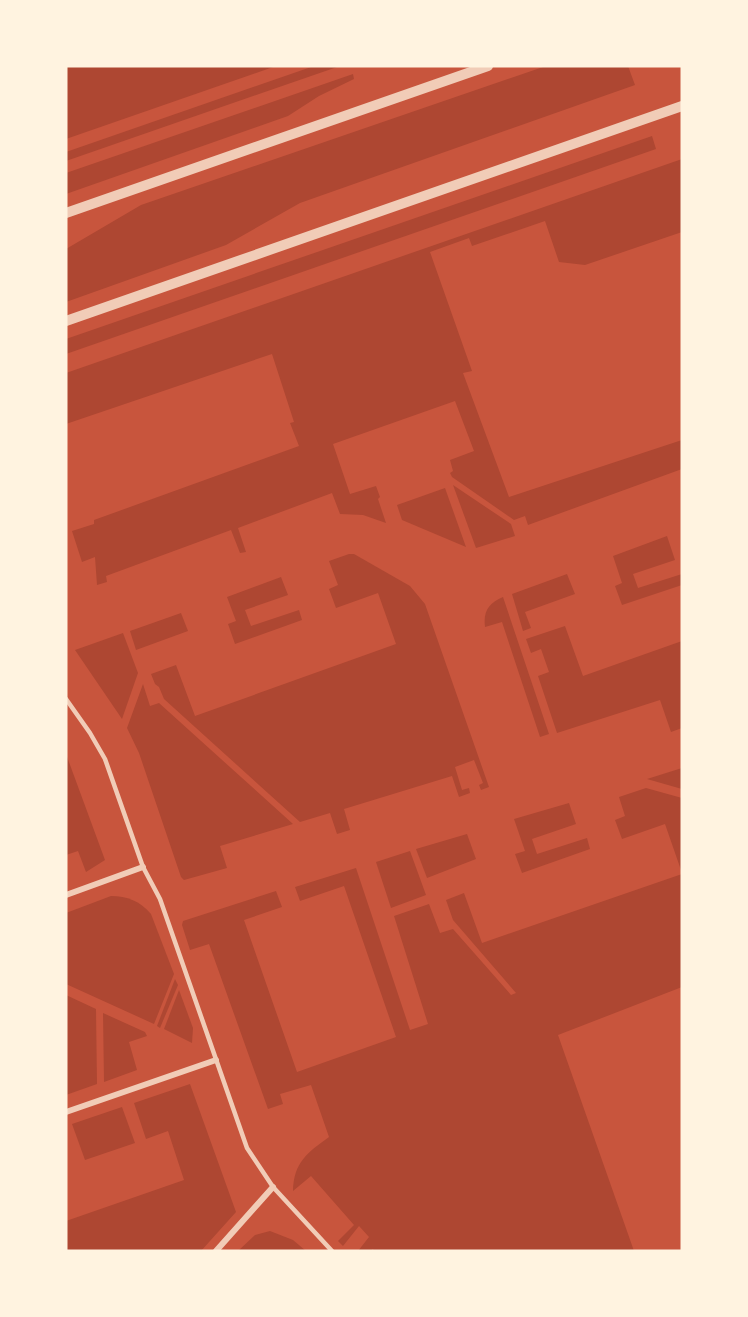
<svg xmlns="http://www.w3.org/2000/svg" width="748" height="1317" viewBox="0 0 748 1317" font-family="'Nunito Sans',sans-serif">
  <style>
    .green { fill: #ae4732 }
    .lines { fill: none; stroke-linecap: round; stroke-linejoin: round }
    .service { stroke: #f1ccb7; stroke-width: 4.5 }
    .minor { stroke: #f1ccb7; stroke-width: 6 }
    .tertiary { stroke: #f1ccb7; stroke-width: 10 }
  </style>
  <rect width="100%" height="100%" fill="#c8553d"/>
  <g class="green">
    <polygon points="66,66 276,66 66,139"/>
    <polygon points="314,66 340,66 66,161 66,152"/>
    <polygon points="546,66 628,66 635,85 300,203 226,245 66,302 66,249 141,205"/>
    <polygon points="353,74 354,79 319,96 288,116 66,194 66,173"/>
    <polygon points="652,136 656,149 66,354 66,339"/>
    <polygon points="682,159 682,232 585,265 559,262 545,221 472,246 469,238 430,252 472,371 463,373 509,497 682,440 682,469 528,525 525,516 514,520 452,477 450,473 453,471 450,460 474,451 455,401 333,444 350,494 376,486 380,497 378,499 386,523 363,515 340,514 332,493 238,528 246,552 240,553 231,530 106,576 107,582 97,585 95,557 82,562 72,531 94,524 94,520 299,446 290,423 294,422 272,354 66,424 66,373"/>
    <polygon points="453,485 511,524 515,536 476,548"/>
    <polygon points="445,488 466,547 402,520 397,505"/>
    <polygon points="667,536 675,560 633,574 638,588 682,574 682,585 622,605 615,586 622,583 613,556"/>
    <polygon points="349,554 354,554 410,586 425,604 489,787 481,790 479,785 483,783 474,760 455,767 462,790 469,788 470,793 459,797 452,776 344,809 350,830 337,834 330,813 300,822 164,699 159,687 155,684 151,674 176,665 195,716 396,644 378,593 336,608 329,589 338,585 329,561"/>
    <polygon points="567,574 575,594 525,612 531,628 523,631 512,594"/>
    <polygon points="281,577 288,595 245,610 251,626 299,610 302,620 235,644 228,624 236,621 227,597"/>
    <path d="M503 597 549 734 540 737 502 622 485 627C483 611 489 603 503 597Z"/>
    <polygon points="181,613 188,631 136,650 130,631"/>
    <polygon points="565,626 583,676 682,641 682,728 671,732 660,700 557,733 538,676 549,672 541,649 531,653 526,639"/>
    <polygon points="123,633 138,673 122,719 75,650"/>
    <polygon points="143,684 150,706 159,703 293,824 220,846 227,868 184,880 181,877 139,753 127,728"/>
    <polygon points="66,754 105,860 86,872 78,851 66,855"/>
    <polygon points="682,768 682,789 647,779"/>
    <polygon points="646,788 682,798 682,873 665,824 622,839 615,820 625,816 619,797"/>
    <polygon points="569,803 576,824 532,839 537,854 587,838 590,849 522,873 515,854 525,851 514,819"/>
    <polygon points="467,834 476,859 427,878 416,849"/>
    <polygon points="410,851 426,895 391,908 376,862"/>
    <path d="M356 868 410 1030 428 1024 394 916 429 904 440 933 453 929 511 995 516 993 453 920 446 900 464 893 482 943 682 874V987L558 1035 634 1251H374L373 1249 370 1251H358L369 1237 359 1226 343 1246 338 1241 354 1225 311 1176 293 1191C294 1162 307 1153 329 1137L311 1085 280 1094 283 1104 268 1109 209 944 190 950 182 925 183 921 276 891 282 907 244 920 297 1072 396 1037 344 886 300 901 295 887Z"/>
    <path d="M111 896C127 896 140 901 151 914L174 974 154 1024 66 984V913Z"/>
    <polygon points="175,979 178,985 160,1028 157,1026"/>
    <polygon points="179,990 193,1028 192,1043 164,1029"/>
    <polygon points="66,995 96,1009 97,1084 66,1095"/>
    <polygon points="103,1013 145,1032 147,1036 129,1042 137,1070 104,1082"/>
    <polygon points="190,1084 236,1212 201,1251 66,1251 66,1221 184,1180 168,1131 146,1139 134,1103"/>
    <polygon points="122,1107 135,1143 85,1160 72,1124"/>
    <polygon points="270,1231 293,1240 306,1251 238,1251 255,1235"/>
  </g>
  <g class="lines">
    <polyline class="service" points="66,699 90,733 105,759 143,867 160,899 247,1148 273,1187 332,1251"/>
    <g class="minor">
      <polyline points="66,895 143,867"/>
      <polyline points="66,1112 216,1060"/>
      <polyline points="216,1251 273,1187"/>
    </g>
    <g class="tertiary">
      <polyline points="66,213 488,66"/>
      <polyline points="66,321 682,106"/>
    </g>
  </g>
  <rect width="748" height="1317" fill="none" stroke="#fff3e0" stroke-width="135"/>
</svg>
